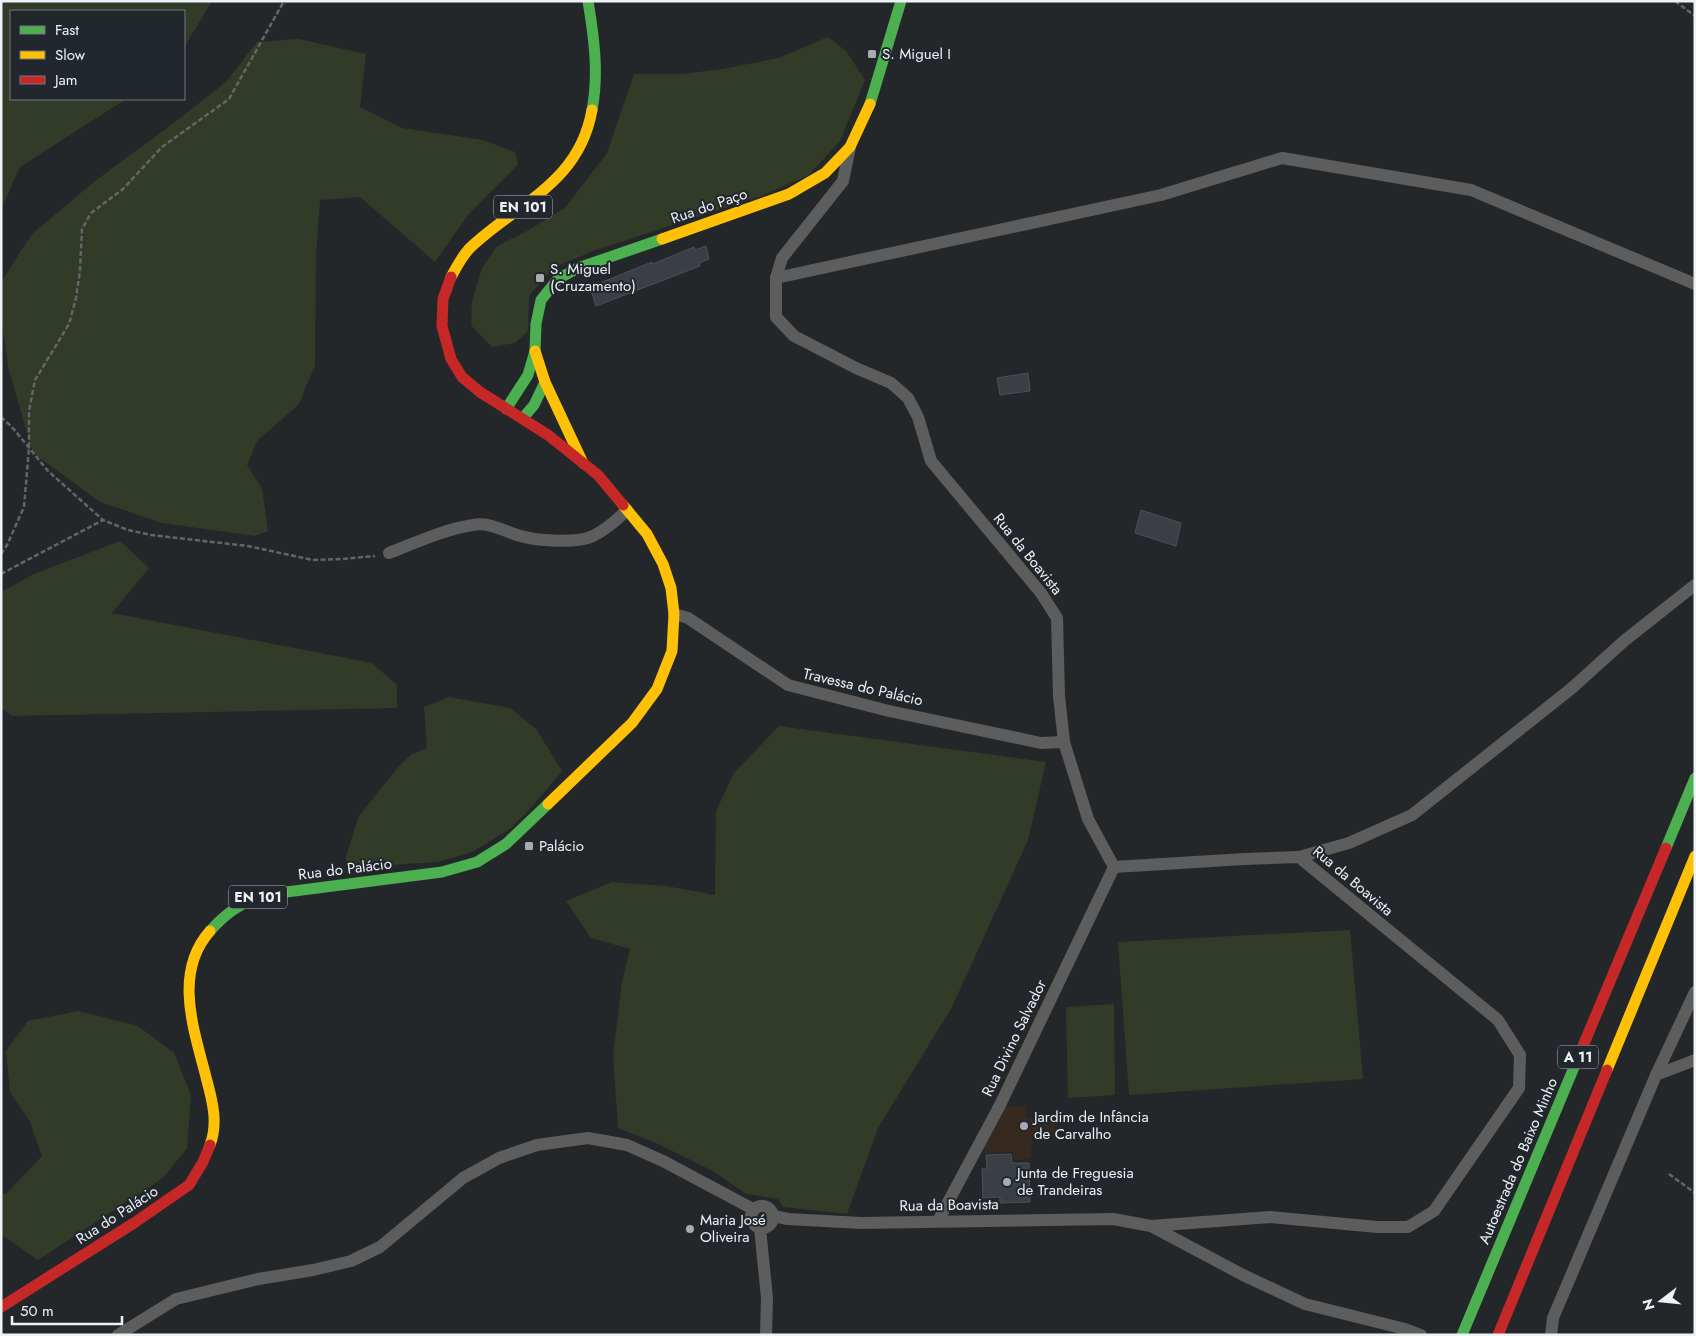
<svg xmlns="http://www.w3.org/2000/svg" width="1696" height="1336" viewBox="0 0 1696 1336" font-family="Jost,sans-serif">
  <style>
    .industrial { fill: #362a20 }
    .green { fill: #323b28 }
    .building { fill: #3a3f46; stroke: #4e5053 }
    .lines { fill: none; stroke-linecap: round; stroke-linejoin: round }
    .path { stroke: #656567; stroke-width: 2.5; stroke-dasharray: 5 2.5; stroke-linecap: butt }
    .street { stroke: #5d5d5e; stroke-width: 12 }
    .fast { stroke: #4caf50; stroke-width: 11 }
    .slow { stroke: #ffc107; stroke-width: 11 }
    .jam { stroke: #c62828; stroke-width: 11 }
    .poi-dot { fill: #a7abaf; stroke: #21272d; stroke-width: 2 }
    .labels { text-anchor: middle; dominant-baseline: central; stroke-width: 4; stroke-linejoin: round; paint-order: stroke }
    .shield { fill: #21272d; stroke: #b0b5ba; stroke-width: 1 }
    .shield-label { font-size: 14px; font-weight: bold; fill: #eef2f6 }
    .poi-label { font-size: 15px; fill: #eef2f6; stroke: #21272d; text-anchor: start }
    .street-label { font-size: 15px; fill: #eef2f6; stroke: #21272d }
  </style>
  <rect width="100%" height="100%" fill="#24272a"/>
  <polygon class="industrial" points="1025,1106 1026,1118 1055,1117 1055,1134 1032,1135 1031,1159 1014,1160 1013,1152 985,1153 984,1144 1003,1107"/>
  <g class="green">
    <polygon points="1,1 211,1 211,3 184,47 184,11 11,11 11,99 126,99 20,167 1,209"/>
    <polygon points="828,37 846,51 865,80 840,141 809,175 764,195 596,250 554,267 529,296 528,331 515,343 492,347 471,325 472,302 482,268 497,246 527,231 565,208 607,153 634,74 683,74 722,69 779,58"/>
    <polygon points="299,39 366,54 360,107 402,128 483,140 515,152 518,165 468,215 435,262 360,197 320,200 316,255 315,365 299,404 257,441 247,465 262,488 268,531 255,536 162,523 100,502 33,453 8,367 1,313 1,282 32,234 95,181 175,122 226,82 257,42"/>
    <polygon points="120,541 149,568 112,613 372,663 397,685 397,708 11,716 1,707 1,592 34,574"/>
    <polygon points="449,697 510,708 536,729 562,771 530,809 510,829 472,852 438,862 355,867 345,859 359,816 398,767 412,754 427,748 424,707"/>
    <polygon points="779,726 1046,762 1028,840 952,1007 878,1128 847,1214 783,1207 778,1199 746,1194 713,1171 656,1143 618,1128 613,1055 622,982 630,949 591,938 566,901 612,882 666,886 715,895 716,811 734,773"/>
    <polygon points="1350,930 1363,1079 1129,1095 1118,942"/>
    <polygon points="1114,1004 1115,1095 1068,1098 1066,1007"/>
    <polygon points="78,1011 138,1026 174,1053 191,1095 187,1148 163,1178 38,1260 1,1234 1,1193 6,1194 42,1156 30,1122 10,1092 6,1051 28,1021"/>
  </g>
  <g class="building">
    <polygon points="706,246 709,259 699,263 700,266 596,306 590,287 652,262 653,264 694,247 695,250"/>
    <polygon points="1028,373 1030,391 1000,395 997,378"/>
    <polygon points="1141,510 1181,523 1176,546 1135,533"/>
    <polygon points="1011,1154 1012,1163 1029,1163 1030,1202 1000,1203 1000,1197 983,1198 982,1169 987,1169 986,1155"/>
  </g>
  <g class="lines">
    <g class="path">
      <polyline points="1675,1 1695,16"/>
      <polyline points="1,417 12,427 48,471 103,520 128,530 151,535 248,546 313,560 342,559 375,556"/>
      <polyline points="1,554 7,545 24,507 29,448 29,411 35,380 69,324 76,298 80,270 82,229 91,213 123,189 162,147 229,99 284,1"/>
      <polyline points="1,574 103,520"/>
      <polyline points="1669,1174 1695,1193"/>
    </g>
    <g class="street">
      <polyline points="776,278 1161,195 1282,158 1471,190 1695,284"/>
      <path d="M389 553C415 543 445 529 473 525 489 522 502 530 517 535 536 541 576 544 593 536 607 529 617 520 627 510"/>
      <polyline points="674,614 688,618 788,685 889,711 1041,743 1064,742"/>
      <polyline points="1299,857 1349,843 1412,815 1572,688 1624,641 1695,585"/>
      <polyline points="1656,1075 1695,992"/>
      <circle cx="762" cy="1217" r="11"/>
      <polyline points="773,1216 788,1219 861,1223 1113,1219 1151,1226 1270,1217 1377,1227 1408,1227 1434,1211 1519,1088 1520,1055 1498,1020 1299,857 1244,859 1114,867 1088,819 1064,742 1059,696 1057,618 1041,593 931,461 918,417 908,398 891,383 856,368 794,336 776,317 776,278 782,258 843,181 850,147"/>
      <polyline points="938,1221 1000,1105 1114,867"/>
      <polyline points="1151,1226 1243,1275 1305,1304 1405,1329 1421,1335"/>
      <polyline points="760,1228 767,1298 766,1335"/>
      <polyline points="118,1335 176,1299 258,1279 313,1270 351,1261 380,1247 463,1178 499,1158 537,1145 588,1138 627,1145 663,1161 753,1209"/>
      <polyline points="1551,1335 1553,1318 1656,1075 1695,1060"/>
    </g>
    <g class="fast">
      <path d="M588 1C594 37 599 74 592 110"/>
      <polyline points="870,104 901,1"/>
      <polyline points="506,409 528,375 535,351 536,324 541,300 558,279 578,268 662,239"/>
      <polyline points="523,418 534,405 545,382"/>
      <polyline points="1666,848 1695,778"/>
      <path d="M210 931C227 912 240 904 263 895L442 872 477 862 506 844 548 804"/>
      <polyline points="1462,1335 1580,1053"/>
    </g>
    <g class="slow">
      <polyline points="662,239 789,194 825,173 850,147 870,104"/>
      <path d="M451 277C456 268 462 256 470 248 517 203 579 184 592 110"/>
      <polyline points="535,351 545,382 583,463"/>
      <polyline points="548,804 632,723 657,689 672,651 674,614 671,588 663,564 647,534 623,505"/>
      <polyline points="1607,1070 1695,856"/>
      <path d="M210 1145C218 1124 213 1103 207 1081 195 1032 172 974 210 931"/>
    </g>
    <g class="jam">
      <polyline points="451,277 443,299 442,326 451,359 462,377 480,392 548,435 598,475 623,505"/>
      <polyline points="1580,1053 1666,848"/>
      <polyline points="1,1307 134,1223 189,1185 203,1162 210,1145"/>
      <polyline points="1498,1335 1607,1070"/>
    </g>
  </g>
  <g class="poi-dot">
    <rect x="867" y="49" width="10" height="10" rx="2.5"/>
    <rect x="535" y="273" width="10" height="10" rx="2.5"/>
    <rect x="524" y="841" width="10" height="10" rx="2.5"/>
    <circle cx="1024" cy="1126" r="5"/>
    <circle cx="1007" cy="1182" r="5"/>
    <circle cx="690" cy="1229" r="5"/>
  </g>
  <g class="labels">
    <g class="shield">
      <rect x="494" y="195.5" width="58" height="23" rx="4"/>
      <rect x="229" y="885.5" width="58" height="23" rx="4"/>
      <rect x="1558" y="1045.5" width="40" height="23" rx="4"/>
    </g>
    <g class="shield-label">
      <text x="523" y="207">EN 101</text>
      <text x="258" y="897">EN 101</text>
      <text x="1578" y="1057">A 11</text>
    </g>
    <g class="poi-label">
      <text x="882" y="54">S. Miguel I</text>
      <text x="550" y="269">S. Miguel<tspan x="550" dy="17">(Cruzamento)</tspan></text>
      <text x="539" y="846">Palácio</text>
      <text x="1034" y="1117">Jardim de Infância<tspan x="1034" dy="17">de Carvalho</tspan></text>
      <text x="1017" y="1173">Junta de Freguesia<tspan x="1017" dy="17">de Trandeiras</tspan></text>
      <text x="700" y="1220">Maria José<tspan x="700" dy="17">Oliveira</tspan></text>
    </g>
    <g class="street-label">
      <text transform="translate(709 206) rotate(-19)">Rua do Paço</text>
      <text transform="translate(1028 554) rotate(51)">Rua da Boavista</text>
      <text transform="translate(863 687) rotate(13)">Travessa do Palácio</text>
      <text transform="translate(345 869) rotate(-7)">Rua do Palácio</text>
      <text transform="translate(1353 881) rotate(40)">Rua da Boavista</text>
      <text transform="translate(1014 1038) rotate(-64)">Rua Divino Salvador</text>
      <text transform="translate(1518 1161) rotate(-67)">Autoestrada do Baixo Minho</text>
      <text transform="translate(949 1205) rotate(-1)">Rua da Boavista</text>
      <text transform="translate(117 1215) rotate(-33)">Rua do Palácio</text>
    </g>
  </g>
  <rect width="1696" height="1336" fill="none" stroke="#eef2f6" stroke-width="5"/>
  <rect x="10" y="10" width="175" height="90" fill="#21272d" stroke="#73787d"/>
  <rect x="20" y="26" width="25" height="8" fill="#4caf50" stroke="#73787d"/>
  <text x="55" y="35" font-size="15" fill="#eef2f6">Fast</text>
  <rect x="20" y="51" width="25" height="8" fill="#ffc107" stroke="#73787d"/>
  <text x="55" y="60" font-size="15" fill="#eef2f6">Slow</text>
  <rect x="20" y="76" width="25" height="8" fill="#c62828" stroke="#73787d"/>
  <text x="55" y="85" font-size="15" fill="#eef2f6">Jam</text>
  <g transform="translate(1661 1301) rotate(254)" stroke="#21272d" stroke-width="4" paint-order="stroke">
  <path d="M0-4L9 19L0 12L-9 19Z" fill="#eef2f6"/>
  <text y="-8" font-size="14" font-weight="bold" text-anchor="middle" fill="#eef2f6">N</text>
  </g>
  <path d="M12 1316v8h110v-8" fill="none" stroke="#eef2f6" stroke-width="2.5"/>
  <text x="20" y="1316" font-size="15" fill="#eef2f6" stroke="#21272d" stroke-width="4" paint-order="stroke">50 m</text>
</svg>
